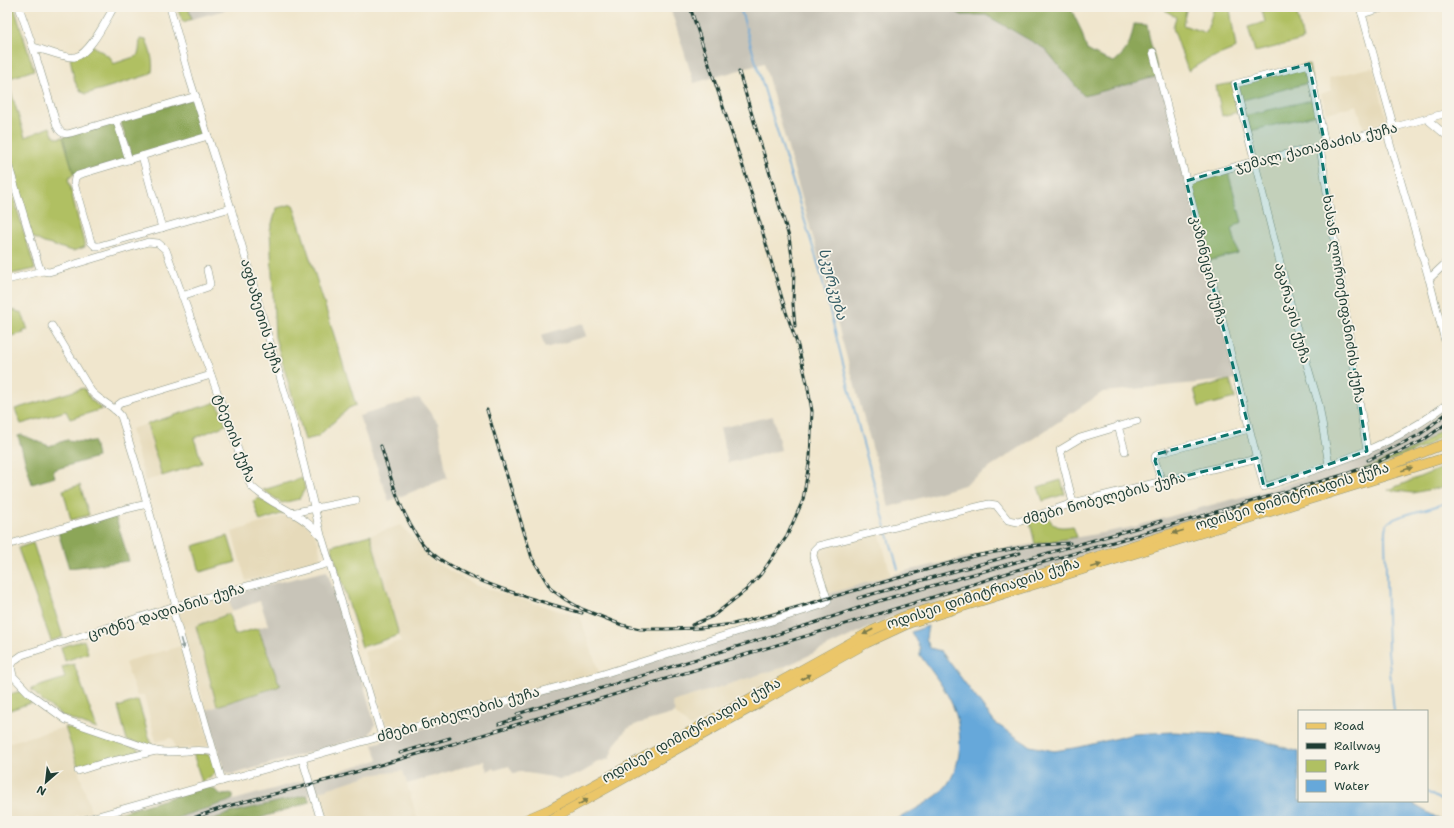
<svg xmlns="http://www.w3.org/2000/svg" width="1454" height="828" viewBox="0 0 1454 828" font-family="'Shantell Sans','Noto Sans Georgian',sans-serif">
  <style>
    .built { fill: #e6daba }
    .industrial { fill: #c8c4b8 }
    .green { fill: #b0c062; stroke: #687e4b }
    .forest { fill: #8ca658; stroke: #567246 }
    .water { fill: #66a8da; stroke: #427287 }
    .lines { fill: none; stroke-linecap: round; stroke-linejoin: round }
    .stream { stroke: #66a8da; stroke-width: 1.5 }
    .minor-casing { stroke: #889280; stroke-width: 8 }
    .major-casing { stroke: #889280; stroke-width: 10 }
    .minor { stroke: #fff; stroke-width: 7 }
    .major { stroke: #ebc669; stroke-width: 9 }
    .rail-casing { stroke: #1f3d34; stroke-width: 3 }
    .rail { stroke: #f7f3e8; stroke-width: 1.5; stroke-dasharray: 4.5; stroke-linecap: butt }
    .oneway { fill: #8f9e9a }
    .oneway2 { fill: #7b7b4c }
    .marked { fill: #0f766e; fill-opacity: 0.2; stroke: #0f766e; stroke-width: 3; stroke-dasharray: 8 5; stroke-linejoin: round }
    .labels { text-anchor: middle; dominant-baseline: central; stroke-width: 3.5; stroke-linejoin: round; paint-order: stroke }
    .street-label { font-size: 14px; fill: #1f3d34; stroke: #f7f3e8 }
    .water-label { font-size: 15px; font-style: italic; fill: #345d66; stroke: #f7f3e8 }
  </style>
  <rect width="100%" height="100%" fill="#f7f3e8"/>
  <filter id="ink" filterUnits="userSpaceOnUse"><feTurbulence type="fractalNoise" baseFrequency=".025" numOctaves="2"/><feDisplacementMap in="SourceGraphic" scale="8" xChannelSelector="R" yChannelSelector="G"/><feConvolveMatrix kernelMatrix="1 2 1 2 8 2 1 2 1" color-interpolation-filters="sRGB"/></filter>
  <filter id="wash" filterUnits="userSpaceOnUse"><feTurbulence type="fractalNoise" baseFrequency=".012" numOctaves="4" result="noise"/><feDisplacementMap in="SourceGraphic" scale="16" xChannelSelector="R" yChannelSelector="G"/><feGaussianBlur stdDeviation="0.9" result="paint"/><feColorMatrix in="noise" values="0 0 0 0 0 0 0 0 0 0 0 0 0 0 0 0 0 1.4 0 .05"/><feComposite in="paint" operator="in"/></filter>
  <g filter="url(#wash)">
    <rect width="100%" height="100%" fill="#f0e6cd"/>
    <g class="built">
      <polygon points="1373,67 1388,124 1364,130 1357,105 1327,113 1321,94 1332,90 1329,78"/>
      <polygon points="147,424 162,476 145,481 131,429"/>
      <polygon points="290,514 303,522 313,531 318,542 322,560 246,581 232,532"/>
      <polygon points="401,525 434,562 475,585 580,617 600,675 423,717 411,723 395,727 386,724 364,652 401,641 370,535"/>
      <polygon points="879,531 891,576 826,595 814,550"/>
      <polygon points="228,594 232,611 229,614 196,626 217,706 206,710 177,611 179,608"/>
      <polygon points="181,646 209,740 208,746 175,750 173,739 170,738 156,742 144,695 137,696 125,663 134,659"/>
      <polygon points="784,667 788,673 690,727 675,713 672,702"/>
      <polygon points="65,727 91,811 75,816 75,821 7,821 7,743"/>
      <polygon points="403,771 418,821 327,821 317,792 369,775"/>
    </g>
    <g class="industrial">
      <polygon points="188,7 236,7 192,19"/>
      <polygon points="670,7 946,7 962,15 986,15 1045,49 1084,96 1159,76 1237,379 1103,392 964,485 889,507 764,63 694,83"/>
      <polygon points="583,323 587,336 545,348 541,335"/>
      <polygon points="419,398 438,423 447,478 389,501 359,416"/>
      <polygon points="1447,407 1447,425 1418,447 1342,478 895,615 784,667 672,702 675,713 637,724 627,729 615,744 609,759 592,764 593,766 581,773 571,777 558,779 552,777 521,772 513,773 509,766 495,770 494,768 487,771 484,761 407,784 403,771 369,775 317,792 230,813 209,821 171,821 185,815 227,802 378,760 373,744 600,675 825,604 826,595 832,593 902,572 1010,548 1091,535 1133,527 1207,506 1249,495 1293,482 1336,467 1380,449 1424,425"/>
      <polygon points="773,416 781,450 728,463 720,428"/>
      <polygon points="327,571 358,665 375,725 369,735 234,774 229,774 224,770 206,710 280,686 258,628 268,625 260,601 232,611 228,594"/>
    </g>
    <g class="green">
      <polygon points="7,7 14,7 34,70 7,79 25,137 50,127 53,135 58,138 63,137 74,174 68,179 85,247 73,251 44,243 30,236 7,160"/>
      <polygon points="177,7 188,7 192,19 183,22"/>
      <polygon points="1165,7 1189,7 1186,10 1183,25 1206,33 1214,8 1230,9 1236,48 1204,61 1188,71 1173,28 1176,17 1166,11"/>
      <polygon points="1261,7 1326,7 1297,14 1303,40 1255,52 1248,27 1265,22"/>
      <path d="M140 39 146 40C150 50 154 61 152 72L148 75 86 94C73 90 73 70 70 58L92 45 111 58 113 64 137 56 139 51Z"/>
      <polygon points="1309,64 1312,82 1239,101 1235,84"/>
      <polygon points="1233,83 1238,112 1222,116 1216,86"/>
      <polygon points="1316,99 1319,114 1246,132 1243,116"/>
      <polygon points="1228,172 1242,222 1232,228 1238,253 1208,261 1190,183"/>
      <polygon points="7,175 35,269 7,275"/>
      <polygon points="293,204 356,405 349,408 317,437 305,440 275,337 270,230 277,208"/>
      <polygon points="7,308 22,313 28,330 23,331 24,333 7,337"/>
      <polygon points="1230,380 1235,398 1199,407 1194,389"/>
      <polygon points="84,388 91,400 102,409 70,419 66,411 21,424 15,409"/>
      <polygon points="217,402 226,425 194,438 202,463 162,476 147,424"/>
      <polygon points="1447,425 1447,432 1425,447 1381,465 1342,478 1418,447"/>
      <polygon points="1447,468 1447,486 1413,493 1388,490 1439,469"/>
      <polygon points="303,478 305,489 299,499 282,503 263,490"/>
      <polygon points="1061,480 1065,494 1043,501 1038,487"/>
      <polygon points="80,485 89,515 71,520 63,490"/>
      <polygon points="259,498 284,513 260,521 253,501"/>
      <path d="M1045 513C1054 526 1056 529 1073 526L1077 537 1035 544 1029 518Z"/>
      <polygon points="370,535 399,635 362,647 331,546"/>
      <polygon points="228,536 236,562 200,572 193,546"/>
      <polygon points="33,543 63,637 51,641 18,548"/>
      <polygon points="229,614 235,635 258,628 280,686 217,706 196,626"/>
      <polygon points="84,640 88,653 65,661 61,647"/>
      <polygon points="74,664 97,729 63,716 41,700 31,689 65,678 62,667"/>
      <polygon points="21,691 33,702 7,711 7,695"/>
      <polygon points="138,700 152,747 127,740 118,707"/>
      <polygon points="65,727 135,747 143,753 78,766"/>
      <polygon points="193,753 203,753 212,756 217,771 202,783"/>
    </g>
    <g class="forest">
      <path d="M946 7H1070L1081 30 1087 50 1100 57 1114 62C1128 51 1131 42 1134 24L1147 25 1149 37 1159 76 1084 96 1045 49 986 15H962Z"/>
      <polygon points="193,99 204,135 132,157 120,120"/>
      <polygon points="115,121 127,160 74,174 63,137"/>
      <polygon points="22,435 49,446 67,440 83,442 94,441 97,457 53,470 55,477 32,484 18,436"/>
      <polygon points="115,515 129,561 69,568 58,532"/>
      <polygon points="209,786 222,795 233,794 233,799 227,802 185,815 171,821 92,821"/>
      <polygon points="307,795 310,802 251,821 209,821 230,813"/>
    </g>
    <path class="water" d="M928 626 926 638 930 648 941 651 995 723 1030 746 1054 751 1080 747 1134 734 1173 732 1215 734 1259 740 1299 752V801H1407L1443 821H894C908 813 923 806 936 796 960 778 964 743 956 715 950 693 933 674 920 655V648L911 632Z"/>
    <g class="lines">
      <g class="stream">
        <polyline points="740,7 754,56 819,267 861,436 886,527"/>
        <polyline points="1442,472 1447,499"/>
        <polyline points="887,531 898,569"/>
        <path d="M1394 711 1388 651 1385 534C1385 531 1385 527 1387 524 1393 515 1434 509 1447 502"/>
        <polyline points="1427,792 1447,804"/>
      </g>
    </g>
  </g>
  <g filter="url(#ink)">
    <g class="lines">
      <g class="minor-casing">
        <g id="minor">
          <path d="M19 7 33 47 57 126C60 133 64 135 71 133L196 96"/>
          <polyline points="170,7 190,80 231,208 294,425 321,535"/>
          <polyline points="1360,7 1394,128"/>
          <polyline points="1362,14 1386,7"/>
          <path d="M33 47C42 49 67 59 75 57 89 55 106 20 114 7"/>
          <path d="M1153 52 1223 323 1264 487C1328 466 1394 446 1447 404"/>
          <polyline points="116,119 129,160"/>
          <polyline points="1427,119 1447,136"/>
          <polyline points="1386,130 1429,279 1447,349"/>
          <polyline points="208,136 78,175 75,178 74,183 91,242 95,246 99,246 231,208"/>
          <polyline points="1325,145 1309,64 1235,84 1298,334 1319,405 1329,465"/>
          <polyline points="1320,147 1367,451"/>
          <polyline points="142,156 162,228"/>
          <polyline points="7,160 39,266 42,271"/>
          <polyline points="1186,181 1254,161 1320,147 1447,113"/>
          <polyline points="1429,279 1447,262"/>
          <path d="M7 280 42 271 49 272 148 242 158 243 166 250 251 486C272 507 305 513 322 538L382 736"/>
          <polyline points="182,296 208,287 210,284 207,270"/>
          <path d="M52 326 91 391C99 401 114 406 121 416L136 464 176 606"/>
          <polyline points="115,410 118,405 122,402 211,375"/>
          <polyline points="1118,426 1125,451"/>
          <polyline points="1162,482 1155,461 1155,457 1157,454 1249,429"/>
          <polyline points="1073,503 1060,450 1080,438 1137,421"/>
          <polyline points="291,513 356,500"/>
          <polyline points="7,545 118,511 147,504"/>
          <polyline points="172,607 222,781"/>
          <path d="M11 666 13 676 29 693 66 720 156 751C175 755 194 747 214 752"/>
          <polyline points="7,668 11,666 15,660 22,655 172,607 330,563"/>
          <polyline points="302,758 321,821"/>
          <polyline points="78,771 100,764 156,751"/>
          <polyline points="80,821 600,675 825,604 828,601 813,556 814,550 818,546 989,504 996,505 1008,520 1018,522 1073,503 1257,458"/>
        </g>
      </g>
      <g class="major-casing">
        <g id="major">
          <polyline points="522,821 550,809 650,754 873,630 902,617 1391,465 1447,443"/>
          <polyline points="548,821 867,643 910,623 1447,457"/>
        </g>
      </g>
      <use href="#minor" class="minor"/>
      <use href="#major" class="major"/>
      <g class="rail-casing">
        <g id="rail">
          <polyline points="690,7 747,179 786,312 798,346 807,383 812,411 810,457 803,500 787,536 761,574 746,590 713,616 692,625"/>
          <polyline points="739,72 789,237 794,270 793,304 795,326"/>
          <polyline points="487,410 532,558 551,589 566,600 582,609 622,625 640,629 665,629 700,628 733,624 770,615 974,556 1028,546 1070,543"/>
          <path d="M381 446C391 479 401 515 422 543 449 578 539 601 582 613"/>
          <polyline points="1368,460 1419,435 1447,413"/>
          <polyline points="858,598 1020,553"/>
          <polyline points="517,714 814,623 882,600 1161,521"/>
          <polyline points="499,724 521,717"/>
          <polyline points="400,753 450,738"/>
          <polyline points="184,821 228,806 335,778 456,743 927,599 1017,570 1346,474 1371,465 1422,441 1447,423"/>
        </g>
      </g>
      <use href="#rail" class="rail"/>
    </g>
    <defs><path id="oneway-solid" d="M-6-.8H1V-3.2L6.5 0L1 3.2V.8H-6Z"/></defs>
    <g class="oneway">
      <use href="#oneway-solid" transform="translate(1165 451) rotate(-17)"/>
      <use href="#oneway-solid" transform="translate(182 644) rotate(74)"/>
    </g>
    <g class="oneway2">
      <use href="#oneway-solid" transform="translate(1407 469) rotate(-18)"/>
      <use href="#oneway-solid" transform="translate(1178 532) rotate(163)"/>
      <use href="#oneway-solid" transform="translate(1096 566) rotate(-17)"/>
      <use href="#oneway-solid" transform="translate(868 632) rotate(152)"/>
      <use href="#oneway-solid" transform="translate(806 677) rotate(-29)"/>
      <use href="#oneway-solid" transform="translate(583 802) rotate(-30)"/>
    </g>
  </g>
  <path class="marked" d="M1309 64 1325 145 1320 147 1367 451 1264 487 1257 458 1162 482 1155 461 1157 454 1249 429 1186 181 1254 161 1235 84Z"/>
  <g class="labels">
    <g class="street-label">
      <text transform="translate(1316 147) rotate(-14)">ჯემალ ქათამაძის ქუჩა</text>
      <text transform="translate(1209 270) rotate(76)">კაზინეცის ქუჩა</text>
      <text transform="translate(1344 299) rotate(81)">ხასან ლორთქიფანიძის ქუჩა</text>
      <text transform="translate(1293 313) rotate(75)">აგარაკის ქუჩა</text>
      <text transform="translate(262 316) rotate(74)">აფხაზეთის ქუჩა</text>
      <text transform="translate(235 438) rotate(69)">ტბეთის ქუჩა</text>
      <text transform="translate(1292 496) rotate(-17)">ოდისეი დიმიტრიადის ქუჩა</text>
      <text transform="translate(1104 498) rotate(-15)">ძმები ნობელების ქუჩა</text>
      <text transform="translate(983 593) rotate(-18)">ოდისეი დიმიტრიადის ქუჩა</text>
      <text transform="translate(166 611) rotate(-17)">ცოტნე დადიანის ქუჩა</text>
      <text transform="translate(458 714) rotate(-16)">ძმები ნობელების ქუჩა</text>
      <text transform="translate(691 730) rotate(-29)">ოდისეი დიმიტრიადის ქუჩა</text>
    </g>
    <g class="water-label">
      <text transform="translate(833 284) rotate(75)">სკურკუბა</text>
    </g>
  </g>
  <rect width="1454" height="828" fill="none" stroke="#f7f3e8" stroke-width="24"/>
  <rect x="1298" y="710" width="130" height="92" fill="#f7f3e8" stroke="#a1aaa0"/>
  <rect x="1306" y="723" width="20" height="6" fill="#ebc669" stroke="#a1aaa0"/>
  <text x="1334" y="730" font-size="12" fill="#1f3d34">Road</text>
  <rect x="1306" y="743" width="20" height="6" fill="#1f3d34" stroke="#a1aaa0"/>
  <text x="1334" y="750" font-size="12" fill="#1f3d34">Railway</text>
  <rect x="1306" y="760" width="20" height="12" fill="#b0c062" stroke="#a1aaa0"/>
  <text x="1334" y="770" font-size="12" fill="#1f3d34">Park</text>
  <rect x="1306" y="780" width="20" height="12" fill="#66a8da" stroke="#a1aaa0"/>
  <text x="1334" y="790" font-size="12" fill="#1f3d34">Water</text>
  <g transform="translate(46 782) rotate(208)" stroke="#f7f3e8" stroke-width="3" paint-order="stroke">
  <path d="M0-3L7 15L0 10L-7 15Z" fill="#1f3d34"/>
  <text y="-6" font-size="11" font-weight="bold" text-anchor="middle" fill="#1f3d34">N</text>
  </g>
</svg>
